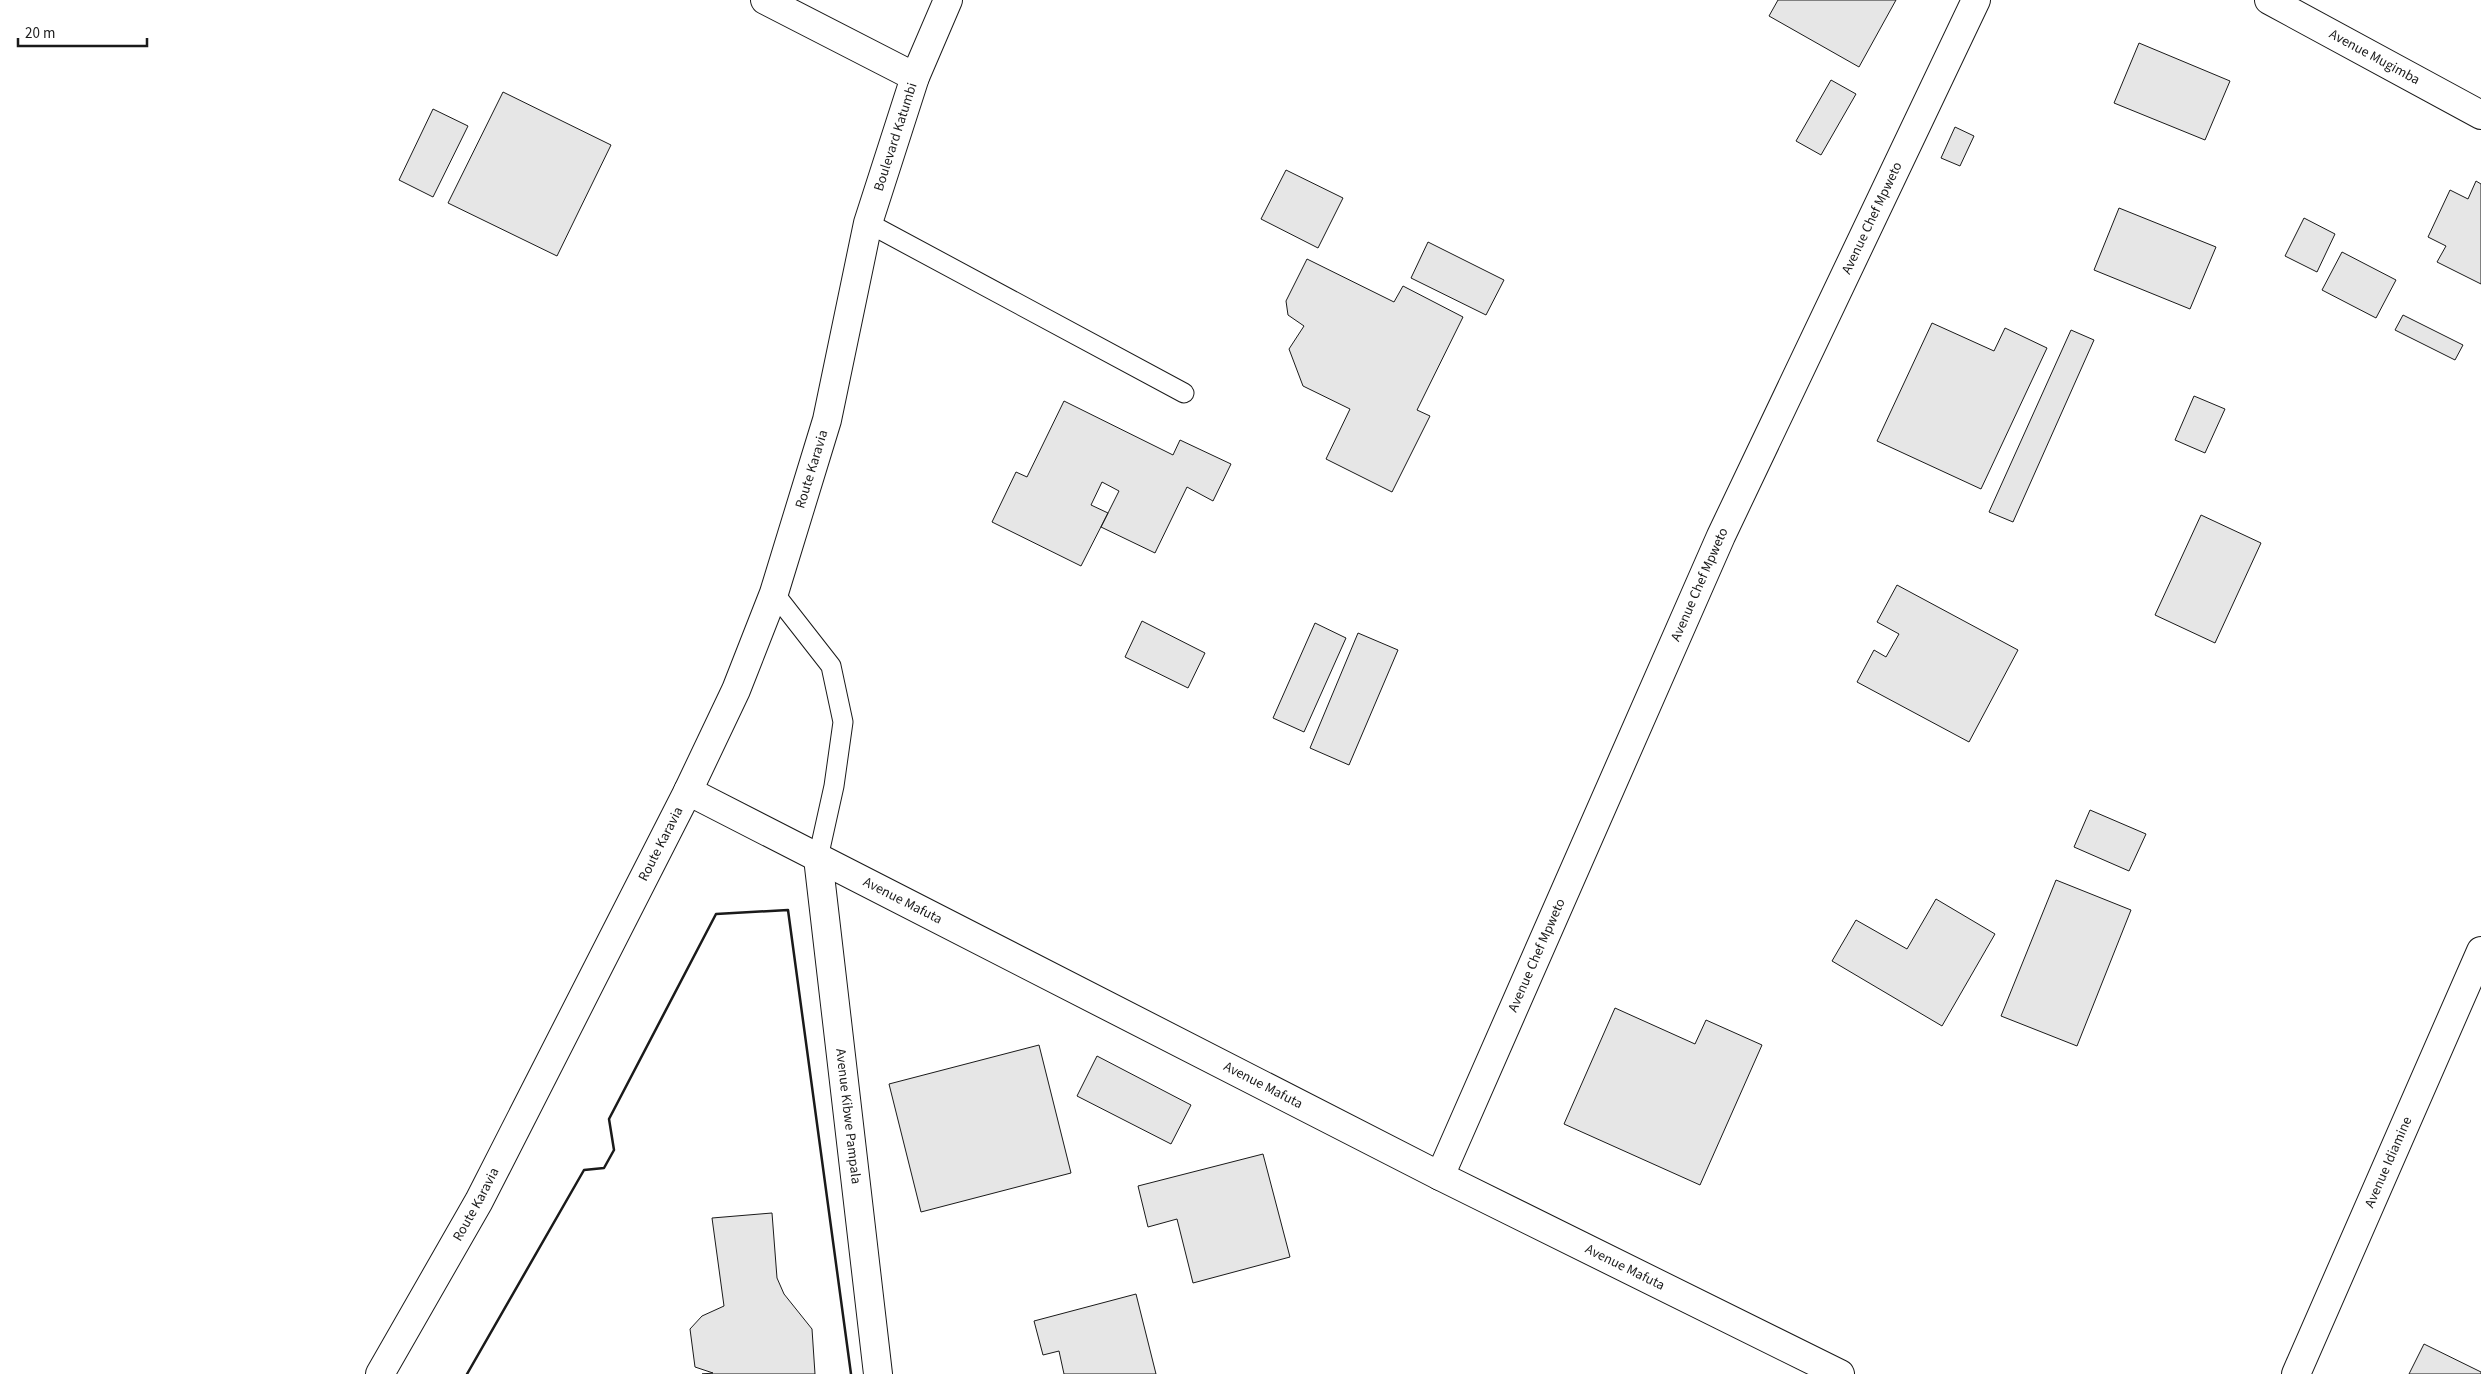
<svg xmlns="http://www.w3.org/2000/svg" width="2481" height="1374" viewBox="0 0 2481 1374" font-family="'Source Sans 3',sans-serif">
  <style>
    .building { fill: #e6e6e6; stroke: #1a1a1a }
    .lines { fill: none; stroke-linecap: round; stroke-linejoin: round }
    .lane-casing { stroke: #1a1a1a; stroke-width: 21 }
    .street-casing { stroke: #1a1a1a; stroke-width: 30 }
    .secondary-casing { stroke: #1a1a1a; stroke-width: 30 }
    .lane { stroke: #fff; stroke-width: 19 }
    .street { stroke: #fff; stroke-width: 28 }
    .secondary { stroke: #fff; stroke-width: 28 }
    .wall { stroke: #1a1a1a; stroke-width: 2.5 }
    .labels { text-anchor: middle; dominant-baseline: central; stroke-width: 4; stroke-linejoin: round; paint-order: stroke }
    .street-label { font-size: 14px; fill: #1a1a1a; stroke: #fff }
  </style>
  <rect width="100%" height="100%" fill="#fff"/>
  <g class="building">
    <polygon points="1778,0 1896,0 1859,67 1769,16"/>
    <polygon points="2139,43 2230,81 2205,140 2114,103"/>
    <polygon points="1831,80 1856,94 1821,155 1796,141"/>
    <polygon points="503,92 611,145 557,256 448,203"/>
    <polygon points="433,109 468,126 433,197 399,180"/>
    <polygon points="1955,127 1974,136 1960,166 1941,158"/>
    <polygon points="1286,170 1343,198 1318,248 1261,219"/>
    <polygon points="2476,181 2481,184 2481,284 2437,262 2446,246 2428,237 2450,190 2468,199"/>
    <polygon points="2119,208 2216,247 2190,309 2094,270"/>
    <polygon points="2304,218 2335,234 2317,272 2285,256"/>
    <polygon points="1428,242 1504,280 1486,315 1411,278"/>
    <polygon points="2342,252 2396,280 2376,318 2322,290"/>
    <polygon points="1307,259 1394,302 1403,286 1463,317 1417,410 1430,416 1392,492 1326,459 1350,409 1303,386 1289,349 1304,326 1288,315 1286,301"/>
    <polygon points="2403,315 2463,345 2455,360 2395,330"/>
    <polygon points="1932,323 1994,351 2005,328 2047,348 1981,489 1877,441"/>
    <polygon points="2071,330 2094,340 2013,522 1989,512"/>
    <polygon points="2194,396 2225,409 2205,453 2175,440"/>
    <polygon points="1064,401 1173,455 1180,440 1231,464 1213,501 1187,487 1155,553 1101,527 1119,491 1102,482 1091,505 1108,513 1081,566 992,522 1016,472 1027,477"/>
    <polygon points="2201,515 2261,543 2215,643 2155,615"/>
    <polygon points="1897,585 2018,650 1969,742 1857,682 1874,650 1886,657 1899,634 1877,622"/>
    <polygon points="1142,621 1205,653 1188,688 1125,657"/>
    <polygon points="1315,623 1346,638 1304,732 1273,718"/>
    <polygon points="1358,633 1398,650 1349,765 1310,748"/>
    <polygon points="2090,810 2146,834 2129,871 2074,847"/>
    <polygon points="2056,880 2131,910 2077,1046 2001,1016"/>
    <polygon points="1936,899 1995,934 1942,1026 1832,961 1856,920 1907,949"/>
    <polygon points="1615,1008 1695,1044 1706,1020 1762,1045 1700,1185 1564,1124"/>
    <polygon points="1039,1045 1071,1173 921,1212 889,1084"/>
    <polygon points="1097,1056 1191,1105 1171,1144 1077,1096"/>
    <polygon points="1263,1154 1290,1257 1193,1283 1177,1219 1148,1227 1138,1186"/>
    <polygon points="772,1213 777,1278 784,1294 812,1329 815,1374 702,1374 713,1373 695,1367 690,1329 702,1316 724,1306 712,1218"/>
    <polygon points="1136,1294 1156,1374 1064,1374 1059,1351 1043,1355 1034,1321"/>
    <polygon points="2424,1344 2481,1372 2481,1374 2409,1374"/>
  </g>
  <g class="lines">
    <g class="lane-casing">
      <g id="lane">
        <polyline points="868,223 1184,393"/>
        <polyline points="774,593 831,666 843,722 834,786 818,858"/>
      </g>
    </g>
    <g class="street-casing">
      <g id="street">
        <polyline points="765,0 915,77"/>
        <path id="s1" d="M2269 0 2481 115"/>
        <path id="s2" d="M688 791 1440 1176 1840 1374"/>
        <path id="s3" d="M818 858 878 1374"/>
        <path id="s4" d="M1440 1176 1721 536 1976 0"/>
        <path id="s5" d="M2296 1374 2481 951"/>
      </g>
    </g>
    <g class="secondary-casing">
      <g id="secondary">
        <path id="s6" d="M380 1374 479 1201 688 791 736 690 774 593 827 420 868 223 915 77 948 0"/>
      </g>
    </g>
    <use href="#lane" class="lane"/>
    <use href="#street" class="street"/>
    <use href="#secondary" class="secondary"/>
    <polyline class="wall" points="467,1374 584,1170 604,1168 614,1150 609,1119 716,914 788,910 851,1374"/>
  </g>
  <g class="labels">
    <g class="street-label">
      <text stroke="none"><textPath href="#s1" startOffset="120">Avenue Mugimba</textPath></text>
      <text stroke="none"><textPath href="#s6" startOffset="1348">Boulevard Katumbi</textPath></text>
      <text stroke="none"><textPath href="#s4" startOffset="1051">Avenue Chef Mpweto</textPath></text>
      <text stroke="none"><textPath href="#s6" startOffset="1005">Route Karavia</textPath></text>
      <text stroke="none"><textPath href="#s4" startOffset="646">Avenue Chef Mpweto</textPath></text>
      <text stroke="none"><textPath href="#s6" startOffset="600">Route Karavia</textPath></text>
      <text stroke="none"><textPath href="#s2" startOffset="241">Avenue Mafuta</textPath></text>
      <text stroke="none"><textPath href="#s4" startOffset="241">Avenue Chef Mpweto</textPath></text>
      <text stroke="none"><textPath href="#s2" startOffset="646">Avenue Mafuta</textPath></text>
      <text stroke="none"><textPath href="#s3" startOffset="260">Avenue Kibwe Pampala</textPath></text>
      <text stroke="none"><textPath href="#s5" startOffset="231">Avenue Idiamine</textPath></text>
      <text stroke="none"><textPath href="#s6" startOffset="195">Route Karavia</textPath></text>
      <text stroke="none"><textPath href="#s2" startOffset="1051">Avenue Mafuta</textPath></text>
    </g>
  </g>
  <path d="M18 38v8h129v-8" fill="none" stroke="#1a1a1a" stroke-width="2.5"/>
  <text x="25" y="38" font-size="15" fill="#1a1a1a" stroke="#ffffff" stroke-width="4" paint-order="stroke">20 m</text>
</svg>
